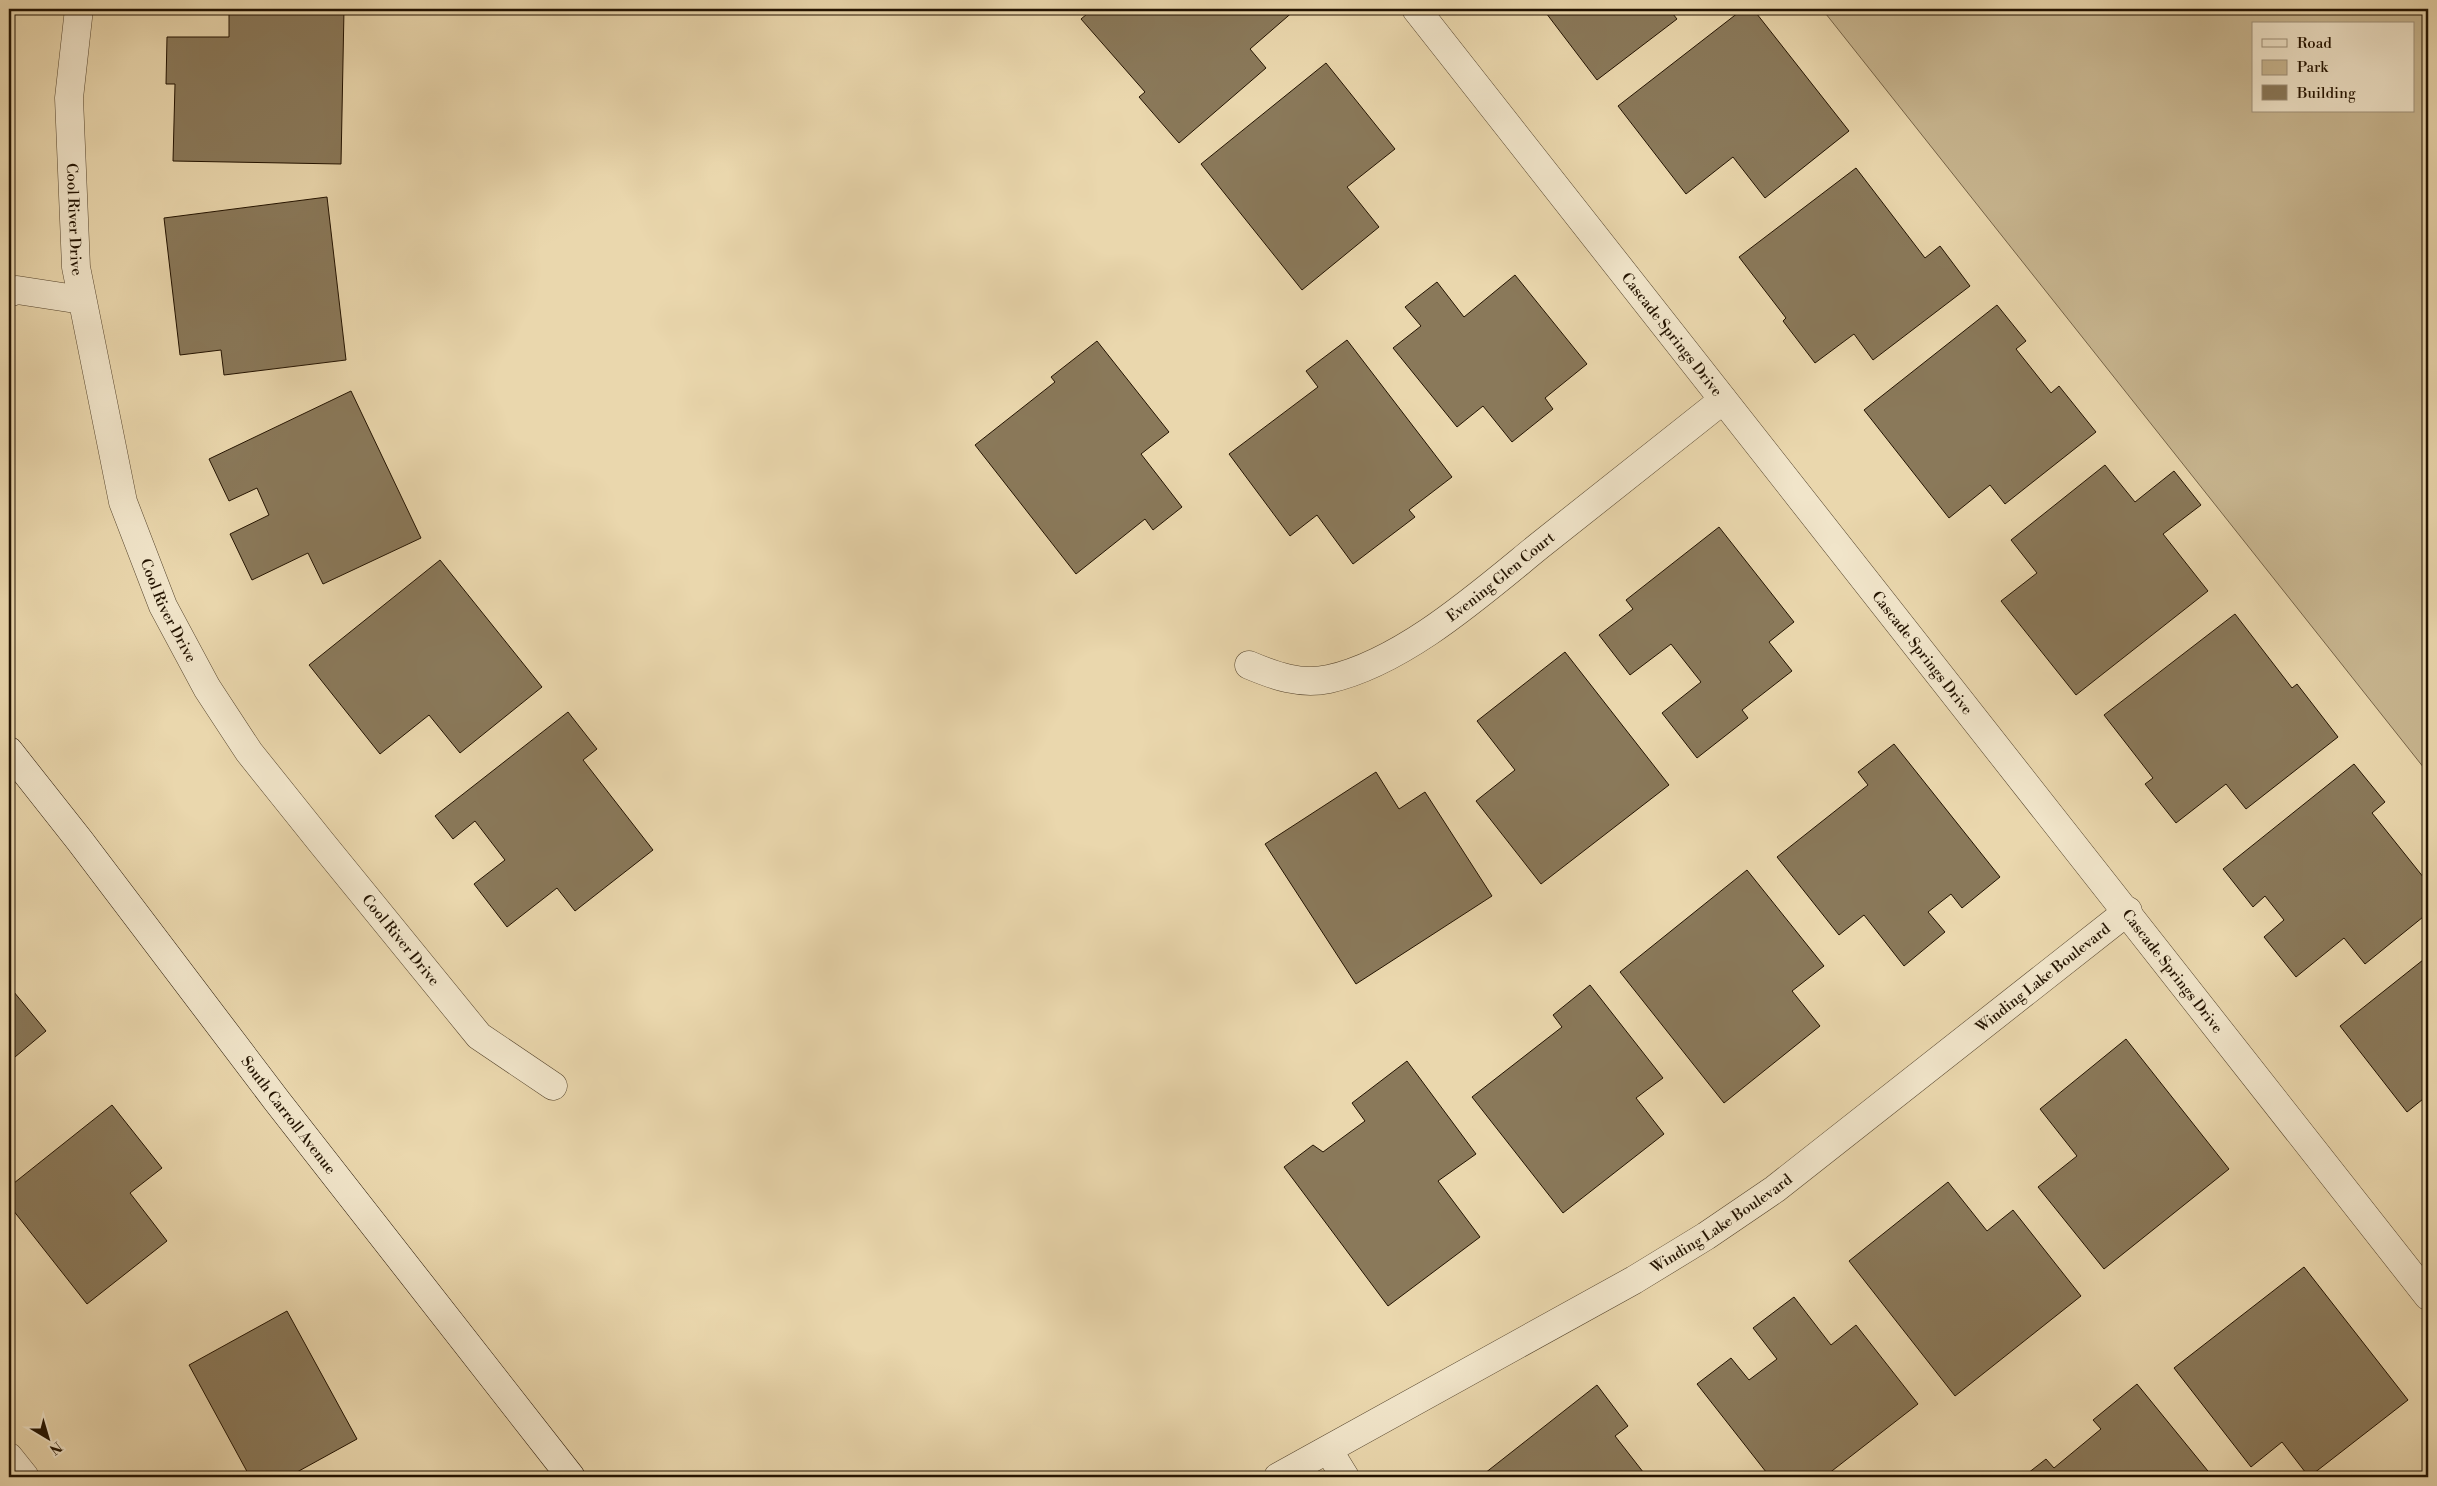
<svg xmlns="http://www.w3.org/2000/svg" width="2437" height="1486" viewBox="0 0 2437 1486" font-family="'Libre Bodoni',serif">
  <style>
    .green { fill: #c8b690; stroke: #766448; fill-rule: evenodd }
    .building { fill: #8a795a; stroke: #231301 }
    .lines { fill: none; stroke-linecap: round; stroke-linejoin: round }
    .street-casing { stroke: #55442c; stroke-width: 29 }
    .secondary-casing { stroke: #231301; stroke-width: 29 }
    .street { stroke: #f1e5ca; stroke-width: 28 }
    .secondary { stroke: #f1e5ca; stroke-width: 28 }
    .labels { text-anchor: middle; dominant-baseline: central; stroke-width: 4; stroke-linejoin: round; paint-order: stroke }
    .street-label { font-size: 15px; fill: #231301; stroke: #f1e5ca }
  </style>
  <rect width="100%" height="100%" fill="#ead7ad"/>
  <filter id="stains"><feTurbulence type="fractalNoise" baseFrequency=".004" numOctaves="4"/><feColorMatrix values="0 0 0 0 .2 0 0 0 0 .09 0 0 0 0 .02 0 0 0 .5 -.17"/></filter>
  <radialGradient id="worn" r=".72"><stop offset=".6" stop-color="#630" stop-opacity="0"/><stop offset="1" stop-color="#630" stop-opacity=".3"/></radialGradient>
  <path class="green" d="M1822 9H2428V773ZM2253 24H2413V111H2253Z"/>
  <g class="building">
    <polygon points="229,9 344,9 341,164 173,161 175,84 166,84 167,37 229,37"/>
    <polygon points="1093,9 1293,9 1295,10 1250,49 1266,68 1179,143 1139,97 1145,92 1081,19"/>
    <polygon points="1543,9 1669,9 1677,19 1597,80"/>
    <polygon points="1743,9 1753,9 1849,131 1765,198 1733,157 1686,194 1618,106"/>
    <polygon points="1326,63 1395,149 1347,187 1379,227 1302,290 1201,164"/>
    <polygon points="1856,168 1925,258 1940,246 1970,286 1873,360 1854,334 1815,363 1783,321 1786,318 1739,257"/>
    <polygon points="327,197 346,360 224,375 221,350 180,355 164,218"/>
    <polygon points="1515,275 1587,364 1545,398 1553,409 1512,442 1483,406 1457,427 1393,348 1421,326 1405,307 1437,282 1464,317"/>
    <polygon points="1997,305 2026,341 2016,349 2051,393 2059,386 2096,432 2005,504 1990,485 1949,518 1864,410"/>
    <polygon points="1347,340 1452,477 1409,510 1415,517 1353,564 1317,515 1290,536 1229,454 1318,387 1306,371"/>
    <polygon points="1097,341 1169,432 1141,454 1182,507 1153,530 1145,519 1076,574 975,445 1055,382 1051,377"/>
    <polygon points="351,391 421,538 323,584 308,553 252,580 230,534 269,515 257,488 229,501 209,459"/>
    <polygon points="2105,465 2135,502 2174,471 2201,505 2163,534 2208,591 2076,695 2001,601 2037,573 2011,540"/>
    <polygon points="1719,527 1794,622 1769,642 1792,671 1742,710 1748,718 1697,758 1662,713 1701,682 1671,644 1630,675 1599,635 1633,609 1626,600"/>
    <polygon points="440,560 542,687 460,753 429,715 380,754 309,665"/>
    <polygon points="2235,614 2292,688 2297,684 2338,737 2246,809 2226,784 2176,823 2145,784 2153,778 2104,715"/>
    <polygon points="1565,652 1669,785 1541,884 1476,801 1515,770 1477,721"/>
    <polygon points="568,712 597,749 583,760 653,850 575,911 557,888 507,927 474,884 505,860 475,821 453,839 435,816"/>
    <polygon points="1894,744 2000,877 1962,908 1951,894 1928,912 1945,932 1904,966 1864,915 1839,935 1777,857 1868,785 1858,772"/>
    <polygon points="2354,764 2385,802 2372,813 2428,883 2428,913 2365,964 2344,938 2296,977 2264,937 2284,920 2265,896 2253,907 2223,869"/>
    <polygon points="1376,772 1399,809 1425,792 1492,896 1356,984 1265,844"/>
    <polygon points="1747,870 1824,966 1792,991 1820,1026 1724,1103 1620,972"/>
    <polygon points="2428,956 2428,1095 2407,1112 2340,1026"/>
    <polygon points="1590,985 1663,1078 1636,1098 1664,1134 1563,1213 1472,1097 1562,1027 1553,1015"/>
    <polygon points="9,986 46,1031 9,1062"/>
    <polygon points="2126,1039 2229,1169 2104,1269 2038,1187 2077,1156 2040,1109"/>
    <polygon points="1407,1061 1476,1154 1438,1181 1480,1237 1388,1306 1284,1167 1313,1145 1323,1152 1365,1121 1352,1103"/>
    <polygon points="112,1105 162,1168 130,1193 167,1241 87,1304 9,1205 9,1187"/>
    <polygon points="1948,1182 1987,1231 2013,1210 2081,1296 1955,1396 1849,1261"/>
    <polygon points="2304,1267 2408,1400 2309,1477 2282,1442 2251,1467 2174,1368"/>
    <polygon points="1794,1297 1831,1345 1856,1325 1918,1404 1828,1474 1831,1477 1770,1477 1697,1384 1731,1358 1749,1380 1777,1359 1753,1328"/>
    <polygon points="287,1311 357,1439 288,1477 250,1477 189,1365"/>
    <polygon points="2137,1384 2212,1476 2023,1477 2046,1459 2054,1468 2101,1429 2093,1420"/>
    <polygon points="1597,1385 1628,1426 1615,1436 1647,1477 1480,1477"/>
  </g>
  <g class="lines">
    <g class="street-casing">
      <g id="street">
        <path id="s1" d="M79 9 69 98 76 267 123 502 163 606 207 688 249 752 321 842 479 1036 553 1086"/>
        <path id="s2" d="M1416 9 2428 1296"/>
        <polyline points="9,293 17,290 82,300"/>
        <path id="s3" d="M1249 665C1275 676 1300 685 1329 679 1404 662 1480 594 1539 546 1600 498 1661 449 1723 400"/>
        <polyline points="1329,1451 1345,1477"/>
        <polyline points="9,1457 25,1477"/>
        <path id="s4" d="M1278 1477 1634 1280 1706 1236 1775 1189 2128 911"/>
      </g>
    </g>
    <g class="secondary-casing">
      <g id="secondary">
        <path id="s5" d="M9 751 80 841 277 1101 571 1477"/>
      </g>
    </g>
    <use href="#street" class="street"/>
    <use href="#secondary" class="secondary"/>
  </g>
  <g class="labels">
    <g class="street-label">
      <text stroke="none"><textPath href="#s1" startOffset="211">Cool River Drive</textPath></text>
      <text stroke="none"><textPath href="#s2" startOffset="414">Cascade Springs Drive</textPath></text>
      <text stroke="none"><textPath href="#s3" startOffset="284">Evening Glen Court</textPath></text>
      <text stroke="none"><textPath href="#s1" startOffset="616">Cool River Drive</textPath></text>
      <text stroke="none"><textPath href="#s2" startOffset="819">Cascade Springs Drive</textPath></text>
      <text stroke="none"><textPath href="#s1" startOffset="1021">Cool River Drive</textPath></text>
      <text stroke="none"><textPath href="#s2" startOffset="1224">Cascade Springs Drive</textPath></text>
      <text stroke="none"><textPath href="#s4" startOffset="916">Winding Lake Boulevard</textPath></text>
      <text stroke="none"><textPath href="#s5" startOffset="459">South Carroll Avenue</textPath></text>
      <text stroke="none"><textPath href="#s4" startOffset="511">Winding Lake Boulevard</textPath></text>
    </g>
  </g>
  <rect width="2437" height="1486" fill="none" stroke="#ead7ad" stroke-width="30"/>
  <rect x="10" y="10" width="2417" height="1466" fill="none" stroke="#231301" stroke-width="2.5"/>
  <rect x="15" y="15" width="2407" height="1456" fill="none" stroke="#231301"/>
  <rect x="2252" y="22" width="162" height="90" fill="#f1e5ca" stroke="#9f917a"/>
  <rect x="2262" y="39" width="25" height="8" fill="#f1e5ca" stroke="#9f917a"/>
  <text x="2297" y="48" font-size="15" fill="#231301">Road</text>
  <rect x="2262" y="60" width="25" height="15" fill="#c8b690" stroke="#9f917a"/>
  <text x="2297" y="72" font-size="15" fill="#231301">Park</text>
  <rect x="2262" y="85" width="25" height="15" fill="#8a795a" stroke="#9f917a"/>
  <text x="2297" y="98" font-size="15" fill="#231301">Building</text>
  <g transform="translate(48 1438) rotate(142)" stroke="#f1e5ca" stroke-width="4" paint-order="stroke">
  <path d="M0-4L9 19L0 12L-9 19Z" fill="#231301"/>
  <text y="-8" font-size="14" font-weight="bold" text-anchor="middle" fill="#231301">N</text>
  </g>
  <rect width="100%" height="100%" filter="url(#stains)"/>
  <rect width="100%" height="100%" fill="url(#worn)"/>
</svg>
